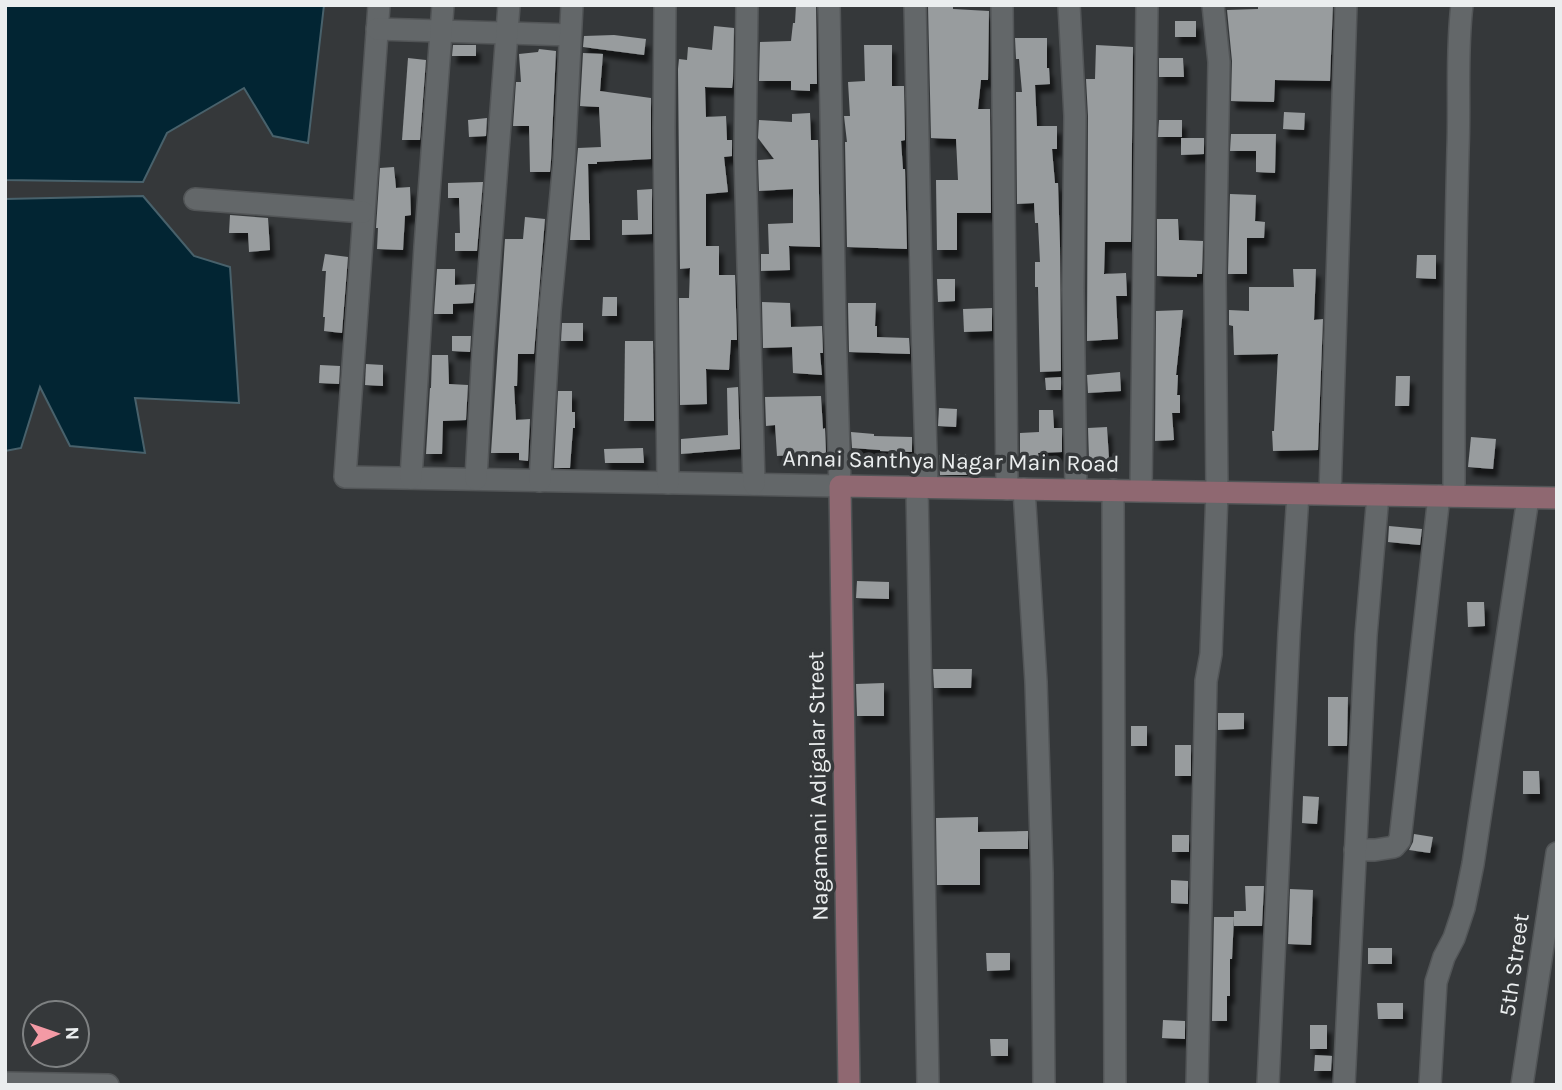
<svg xmlns="http://www.w3.org/2000/svg" width="1562" height="1090" viewBox="0 0 1562 1090" font-family="Karla,sans-serif">
  <style>
    .water { fill: #022533; stroke: #48616b; stroke-width: 2 }
    .building { fill: #989c9e; filter: url(#shadow) }
    .lines { fill: none; stroke-linecap: round; stroke-linejoin: round }
    .street-casing { stroke: #525557; stroke-width: 24 }
    .secondary-casing { stroke: #525557; stroke-width: 24 }
    .street { stroke: #636769; stroke-width: 21 }
    .secondary { stroke: #8f6871; stroke-width: 21 }
    .labels { text-anchor: middle; dominant-baseline: central; stroke-width: 7; stroke-linejoin: round; paint-order: stroke }
    .street-label { font-size: 23px; fill: #ebeeef; stroke: #35383a }
  </style>
  <defs>
    <filter id="shadow"><feDropShadow dx="4.5" dy="8" stdDeviation="2" flood-color="#0009"/></filter>
  </defs>
  <rect width="100%" height="100%" fill="#35383a"/>
  <g class="water">
    <polygon points="5,5 324,5 308,143 273,136 244,88 167,133 143,182 5,180"/>
    <polygon points="143,196 194,256 230,267 239,403 135,398 145,453 70,446 40,387 21,448 5,451 5,199"/>
  </g>
  <g class="building">
    <polygon points="796,5 816,5 817,84 810,84 810,91 791,90 791,81 759,81 760,42 791,41 793,23 795,23"/>
    <polygon points="928,5 953,5 953,9 989,11 988,80 981,80 978,109 990,109 991,213 957,213 957,250 937,250 936,180 958,180 956,139 931,138"/>
    <polygon points="1258,5 1333,5 1330,81 1275,80 1274,102 1231,101 1232,61 1227,10 1258,9"/>
    <rect x="1175" y="21" width="21" height="16"/>
    <polygon points="714,26 734,28 733,81 732,88 705,87 706,117 726,116 727,140 732,140 732,156 724,157 728,192 706,194 706,246 719,246 719,275 735,275 737,340 731,340 729,370 706,369 707,404 680,405 679,298 689,298 690,268 680,269 678,69 679,59 687,60 688,47 712,50"/>
    <polygon points="614,35 646,39 644,55 583,47 584,36"/>
    <polygon points="1015,38 1047,38 1047,68 1049,68 1050,84 1035,85 1037,126 1057,126 1057,149 1052,149 1055,183 1058,183 1060,245 1061,371 1040,372 1038,287 1035,287 1035,262 1040,262 1038,223 1035,223 1034,203 1017,204 1016,92 1022,92 1019,59 1016,59"/>
    <polygon points="453,45 476,45 476,56 452,56"/>
    <polygon points="864,45 892,45 892,86 904,86 905,140 901,141 903,169 905,169 907,249 847,247 845,142 847,142 844,116 850,116 848,82 865,81"/>
    <polygon points="1096,45 1133,47 1131,242 1105,242 1104,274 1126,273 1127,296 1116,296 1118,339 1087,341 1088,116 1086,79 1095,79"/>
    <polygon points="539,49 556,51 551,161 550,172 530,172 529,126 513,126 516,82 521,82 519,54 538,52"/>
    <polygon points="583,53 603,54 600,91 651,98 651,159 597,162 597,164 588,164 590,240 570,240 578,148 601,147 599,107 580,106"/>
    <polygon points="408,58 426,60 420,140 402,140"/>
    <polygon points="1159,58 1183,58 1184,77 1159,77"/>
    <polygon points="1284,112 1305,113 1304,130 1283,129"/>
    <polygon points="810,113 811,140 818,140 820,247 789,246 790,270 761,271 761,254 769,254 768,224 793,223 793,189 759,191 758,160 774,159 758,138 759,120 792,122 792,114"/>
    <polygon points="487,118 486,136 469,137 468,120"/>
    <polygon points="1159,120 1182,120 1182,137 1158,137"/>
    <polygon points="1231,134 1276,134 1275,173 1256,172 1256,151 1230,151"/>
    <polygon points="1181,138 1204,138 1204,154 1181,155"/>
    <polygon points="394,167 396,188 410,187 411,215 405,216 403,250 377,249 378,228 376,228 380,168"/>
    <polygon points="483,182 477,251 455,251 455,233 460,233 459,198 448,198 448,183"/>
    <polygon points="652,189 652,234 622,235 622,220 638,220 637,190"/>
    <polygon points="1230,194 1256,195 1255,221 1265,222 1264,238 1247,238 1247,274 1228,274"/>
    <polygon points="230,215 268,218 270,250 249,252 248,233 229,233"/>
    <polygon points="525,217 545,219 534,354 518,354 517,386 514,386 516,420 530,419 528,461 519,460 519,453 491,453 505,239 523,239"/>
    <polygon points="1157,219 1178,219 1179,240 1203,241 1202,274 1197,274 1197,277 1157,276"/>
    <polygon points="325,254 348,257 342,333 324,331 325,317 323,317 326,271 322,271"/>
    <polygon points="1417,255 1436,255 1436,279 1416,278"/>
    <polygon points="437,269 455,269 455,285 475,284 473,303 453,304 453,314 434,314"/>
    <polygon points="1293,269 1316,269 1314,320 1323,319 1318,450 1273,451 1272,431 1274,431 1278,354 1234,355 1233,326 1229,325 1229,310 1249,311 1249,287 1294,287"/>
    <polygon points="937,279 955,279 955,301 938,302"/>
    <polygon points="603,297 617,297 617,316 602,316"/>
    <polygon points="762,302 790,303 791,327 822,326 823,353 820,353 822,375 793,373 792,347 763,348"/>
    <polygon points="848,303 876,303 875,326 877,326 877,337 909,338 910,354 849,352"/>
    <polygon points="992,308 992,331 964,332 963,309"/>
    <polygon points="1183,310 1176,375 1178,375 1177,395 1180,395 1180,413 1172,413 1174,440 1155,441 1156,311"/>
    <polygon points="562,323 583,323 583,341 561,341"/>
    <polygon points="452,336 471,336 470,352 452,351"/>
    <polygon points="625,341 653,341 654,421 624,421"/>
    <polygon points="432,355 448,355 449,384 468,385 466,420 443,421 442,454 426,454 430,388 431,388"/>
    <polygon points="366,364 383,365 383,386 365,385"/>
    <polygon points="320,365 340,366 339,384 319,383"/>
    <polygon points="1120,372 1121,391 1088,393 1087,375"/>
    <polygon points="1396,376 1410,376 1409,406 1395,406"/>
    <polygon points="1061,377 1061,390 1046,390 1045,378"/>
    <polygon points="738,387 740,449 681,454 681,439 728,435 727,388"/>
    <polygon points="558,391 572,391 572,412 575,412 575,428 573,428 570,468 554,468"/>
    <polygon points="821,396 823,429 825,428 826,453 777,456 775,425 766,426 765,397"/>
    <polygon points="939,408 957,409 956,427 938,426"/>
    <polygon points="1039,410 1053,410 1054,428 1062,428 1062,452 1038,453 1039,459 1020,460 1020,433 1039,432"/>
    <polygon points="1107,427 1109,459 1089,460 1088,428"/>
    <polygon points="851,432 874,434 874,436 912,437 912,452 880,451 880,450 852,448"/>
    <polygon points="1471,437 1496,439 1493,469 1468,467"/>
    <polygon points="643,448 644,463 605,463 604,449"/>
    <polygon points="966,454 967,475 940,475 939,455"/>
    <polygon points="1389,526 1422,529 1420,545 1388,542"/>
    <polygon points="857,581 889,582 889,599 856,598"/>
    <polygon points="1467,602 1484,602 1485,626 1468,627"/>
    <polygon points="933,669 972,669 971,688 934,688"/>
    <polygon points="884,683 884,716 857,716 856,684"/>
    <polygon points="1328,697 1348,697 1347,746 1328,746"/>
    <polygon points="1218,713 1244,713 1244,729 1218,730"/>
    <rect x="1131" y="726" width="16" height="20"/>
    <rect x="1175" y="745" width="16" height="31"/>
    <polygon points="1523,771 1539,771 1540,794 1523,794"/>
    <polygon points="1303,796 1319,797 1317,824 1302,823"/>
    <polygon points="978,817 978,832 1028,831 1028,849 980,849 980,885 937,885 936,818"/>
    <polygon points="1414,834 1433,837 1430,853 1409,850 1413,842"/>
    <rect x="1172" y="835" width="17" height="17"/>
    <polygon points="1171,880 1188,881 1188,904 1171,903"/>
    <polygon points="1245,886 1264,886 1262,926 1234,926 1234,911 1246,911"/>
    <polygon points="1290,889 1313,890 1311,945 1288,944"/>
    <polygon points="1214,917 1234,917 1232,959 1230,959 1230,996 1227,996 1227,1021 1212,1021"/>
    <rect x="1368" y="948" width="24" height="16"/>
    <polygon points="986,953 1010,953 1010,970 987,971"/>
    <polygon points="1377,1003 1403,1003 1403,1019 1378,1019"/>
    <polygon points="1163,1020 1185,1021 1185,1039 1162,1038"/>
    <rect x="1310" y="1025" width="17" height="24"/>
    <polygon points="990,1039 1008,1039 1008,1056 991,1056"/>
    <polygon points="1315,1055 1332,1056 1331,1071 1314,1071"/>
  </g>
  <g class="lines">
    <g class="street-casing">
      <g id="street">
        <polyline points="379,5 345,477 840,486 835,327 829,5"/>
        <polyline points="665,5 664,128 668,483"/>
        <polyline points="747,5 745,156 754,484"/>
        <polyline points="915,5 922,323 927,487"/>
        <polyline points="1002,5 1007,489"/>
        <polyline points="1069,5 1075,116 1073,290 1076,490"/>
        <polyline points="377,29 570,35"/>
        <polyline points="195,199 363,212"/>
        <polyline points="411,478 425,247 443,5"/>
        <polyline points="476,479 483,350 509,5"/>
        <polyline points="540,481 550,310 564,162 572,5"/>
        <polyline points="917,487 928,1085"/>
        <polyline points="1024,489 1036,682 1042,873 1044,1085"/>
        <polyline points="1113,490 1115,1085"/>
        <polyline points="1141,491 1147,5"/>
        <polyline points="1330,494 1346,5"/>
        <path d="M1454 496C1454 381 1455 265 1458 149 1460 101 1456 53 1462 5"/>
        <polyline points="1355,850 1375,850 1394,847 1400,840 1439,496"/>
        <polyline points="5,1083 108,1085"/>
        <polyline points="1197,1085 1206,681 1211,654 1217,492 1215,278 1219,62 1213,5"/>
        <polyline points="1268,1085 1289,634 1298,494"/>
        <polyline points="1344,1085 1366,635 1378,495"/>
        <polyline points="1430,1085 1436,982 1444,957 1454,938 1464,908 1473,864 1528,498"/>
        <polyline points="1522,1085 1557,853"/>
      </g>
    </g>
    <g class="secondary-casing">
      <polyline id="secondary" points="849,1085 840,486 1557,498"/>
    </g>
    <use href="#street" class="street"/>
    <use href="#secondary" class="secondary"/>
  </g>
  <g class="labels">
    <g class="street-label">
      <text transform="translate(951 461) rotate(1)">Annai Santhya Nagar Main Road</text>
      <text transform="translate(818 786) rotate(-91)">Nagamani Adigalar Street</text>
      <text transform="translate(1514 965) rotate(-82)">5th Street</text>
    </g>
  </g>
  <rect width="1562" height="1090" fill="none" stroke="#ebeeef" stroke-width="14"/>
  <g transform="translate(56 1034) rotate(88)"><circle r="33" fill="#35383a" stroke="#7e8182" stroke-width="2"/>
  <path d="M0-5L12 26L0 18L-12 26Z" fill="#f49aa5"/>
  <text y="-10" font-size="19" font-weight="bold" text-anchor="middle" fill="#ebeeef">N</text>
  </g>
</svg>
